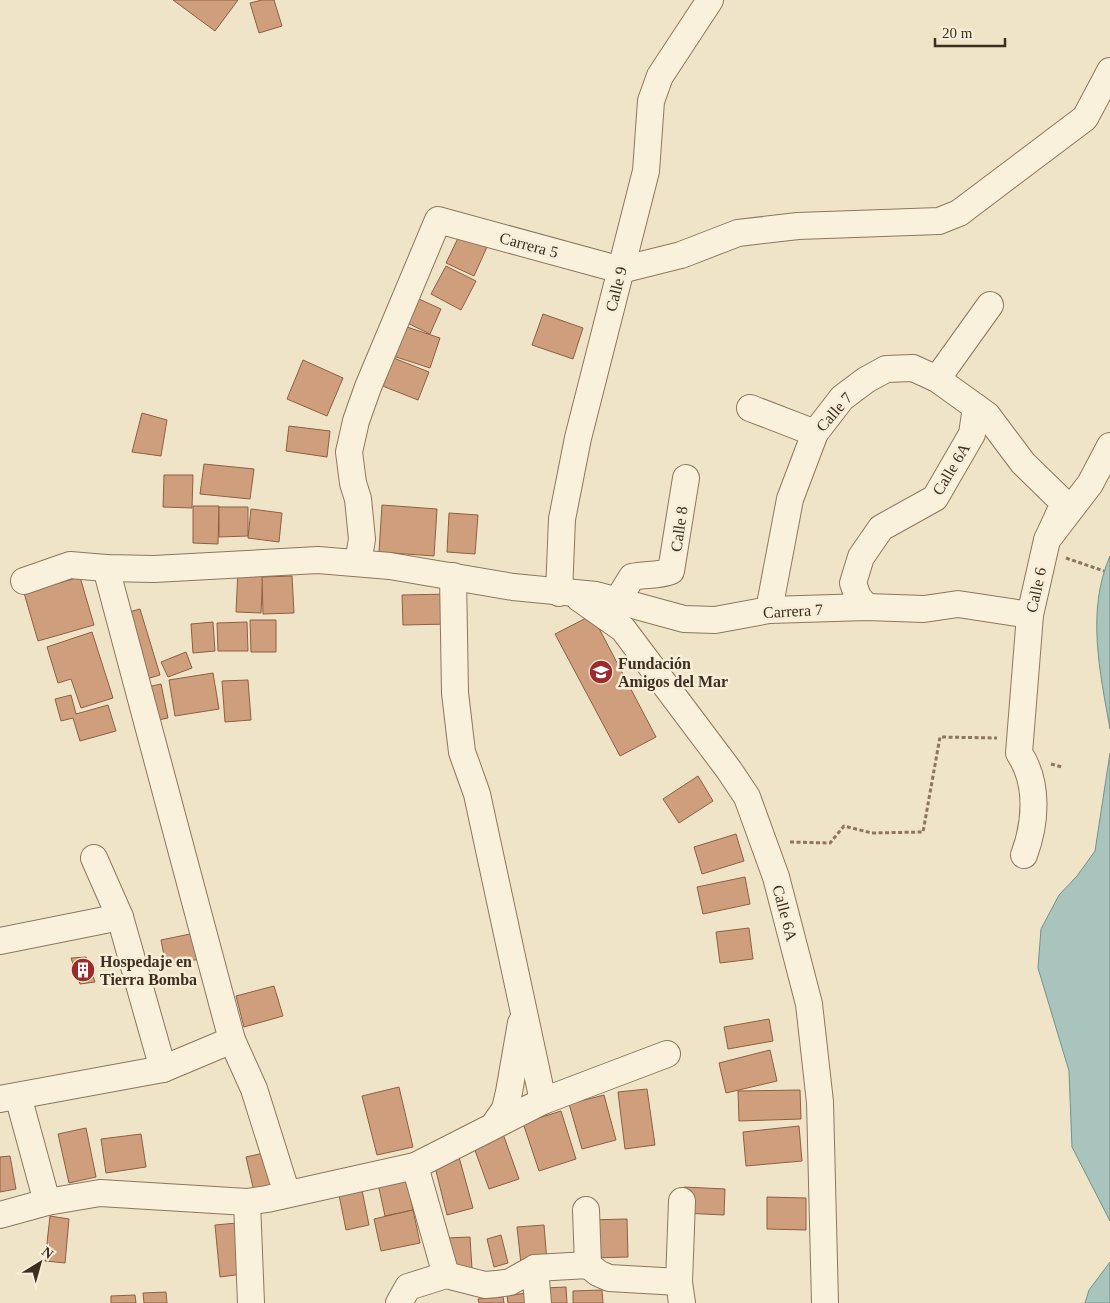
<svg xmlns="http://www.w3.org/2000/svg" width="1110" height="1303" viewBox="0 0 1110 1303" font-family="'Times New Roman',serif">
  <style>
    .water { fill: #a9c4bc; stroke: #6f938a }
    .building { fill: #cf9f7d; stroke: #8d5f41 }
    .lines { fill: none; stroke-linecap: round; stroke-linejoin: round }
    .minor-casing { stroke: #8d765c; stroke-width: 28 }
    .path { stroke: #8d765c; stroke-width: 3; stroke-dasharray: 4 2.5; stroke-linecap: butt }
    .minor { stroke: #faf1dc; stroke-width: 26 }
    .labels { text-anchor: middle; dominant-baseline: central; stroke-width: 5; stroke-linejoin: round; paint-order: stroke }
    .street-label { font-size: 16px; fill: #3d2e20; stroke: #f7eed8 }
    .poi-label { font-size: 16px; font-weight: bold; fill: #3d2e20; stroke: #f7eed8; text-anchor: start }
  </style>
  <rect width="100%" height="100%" fill="#f0e4c8"/>
  <g class="water">
    <path d="M1110 556V729C1100 672 1086 611 1110 556Z"/>
    <polygon points="1110,753 1110,1221 1072,1147 1069,1071 1038,968 1041,929 1059,895 1077,876 1095,851"/>
    <polygon points="1110,1262 1110,1303 1085,1303 1089,1290"/>
  </g>
  <g class="building">
    <polygon points="173,0 238,0 215,31"/>
    <polygon points="262,0 274,0 282,26 259,33 250,3"/>
    <polygon points="460,234 487,247 474,276 446,263"/>
    <polygon points="446,266 476,281 461,310 431,294"/>
    <polygon points="410,295 441,309 430,334 399,319"/>
    <polygon points="543,314 583,328 573,359 532,345"/>
    <polygon points="398,324 440,338 430,368 387,354"/>
    <polygon points="386,355 429,372 418,400 375,383"/>
    <polygon points="303,360 343,378 327,416 287,399"/>
    <polygon points="142,413 167,420 161,456 132,452"/>
    <polygon points="289,426 330,431 327,457 286,451"/>
    <polygon points="204,464 254,469 250,499 200,494"/>
    <polygon points="164,475 193,475 192,508 163,507"/>
    <polygon points="382,505 437,509 434,556 379,552"/>
    <polygon points="193,506 219,506 218,544 193,543"/>
    <polygon points="219,507 248,507 248,536 219,537"/>
    <polygon points="251,509 282,513 279,542 248,538"/>
    <polygon points="449,513 478,515 475,554 447,552"/>
    <polygon points="238,570 263,571 261,613 236,612"/>
    <polygon points="292,576 294,613 263,614 262,577"/>
    <polygon points="80,577 94,625 38,641 24,593"/>
    <polygon points="449,594 450,624 403,625 402,595"/>
    <polygon points="140,609 160,675 133,683 114,616"/>
    <polygon points="592,615 656,737 620,756 555,634"/>
    <polygon points="250,620 276,620 276,652 251,652"/>
    <polygon points="213,622 215,651 193,653 191,624"/>
    <polygon points="247,622 248,651 218,651 217,623"/>
    <polygon points="92,632 113,698 81,708 71,679 58,683 47,647"/>
    <polygon points="186,652 192,668 168,677 161,662"/>
    <polygon points="213,673 219,709 175,716 169,680"/>
    <polygon points="248,680 251,720 225,722 222,681"/>
    <polygon points="161,684 168,718 139,724 133,690"/>
    <polygon points="71,695 76,714 108,705 116,731 80,741 73,718 61,721 55,699"/>
    <polygon points="698,776 713,801 679,823 663,799"/>
    <polygon points="736,834 744,861 702,874 694,847"/>
    <polygon points="745,877 750,904 703,914 697,887"/>
    <polygon points="749,928 753,959 720,963 716,932"/>
    <polygon points="200,932 204,958 166,966 161,940"/>
    <polygon points="86,957 95,982 80,984 71,958"/>
    <polygon points="274,986 283,1016 244,1027 236,996"/>
    <polygon points="769,1019 773,1041 728,1049 724,1027"/>
    <polygon points="770,1050 777,1081 726,1093 719,1063"/>
    <polygon points="399,1087 413,1147 377,1155 362,1096"/>
    <polygon points="647,1089 655,1145 625,1149 618,1092"/>
    <polygon points="800,1090 801,1119 739,1121 738,1091"/>
    <polygon points="604,1095 616,1140 582,1149 569,1104"/>
    <polygon points="561,1111 576,1159 539,1171 523,1123"/>
    <polygon points="799,1126 802,1161 746,1166 743,1132"/>
    <polygon points="86,1128 96,1177 69,1183 58,1134"/>
    <polygon points="502,1131 519,1179 489,1189 472,1142"/>
    <polygon points="141,1134 146,1167 106,1173 101,1139"/>
    <polygon points="264,1153 273,1192 255,1196 246,1157"/>
    <polygon points="10,1156 16,1189 0,1192 0,1157"/>
    <polygon points="459,1157 473,1208 447,1215 434,1163"/>
    <polygon points="405,1173 413,1210 385,1216 377,1179"/>
    <polygon points="361,1185 369,1225 346,1230 338,1190"/>
    <polygon points="684,1187 725,1189 724,1215 683,1213"/>
    <polygon points="767,1197 806,1198 806,1230 767,1229"/>
    <polygon points="413,1210 420,1243 381,1251 374,1219"/>
    <polygon points="50,1216 69,1219 65,1263 45,1261"/>
    <polygon points="627,1219 628,1257 589,1258 587,1220"/>
    <polygon points="237,1223 243,1274 220,1277 215,1225"/>
    <polygon points="544,1225 547,1262 521,1264 517,1227"/>
    <polygon points="501,1235 508,1263 494,1267 487,1239"/>
    <polygon points="470,1237 472,1269 449,1270 447,1238"/>
    <polygon points="566,1287 567,1303 545,1303 544,1288"/>
    <polygon points="602,1290 603,1303 573,1303 573,1291"/>
    <polygon points="166,1292 167,1303 144,1303 143,1293"/>
    <polygon points="532,1292 533,1303 508,1303 507,1296"/>
    <polygon points="135,1295 136,1303 111,1303 111,1296"/>
    <polygon points="503,1297 504,1303 479,1303 478,1299"/>
  </g>
  <g class="lines">
    <g class="minor-casing">
      <g id="minor">
        <polyline points="937,379 990,305"/>
        <polyline points="750,408 815,433"/>
        <polyline points="358,563 362,539 358,499 353,483 349,452 356,421 368,387 438,220 621,270 681,255 738,233 798,226 939,221 959,213 1085,118 1110,71"/>
        <polyline points="106,568 232,1040 254,1089 287,1194"/>
        <polyline points="453,576 455,693 462,752 477,794 543,1101"/>
        <polyline points="24,581 70,565 106,568 154,569 318,560 390,566 513,587 596,595 684,619 715,620 769,610 867,607 924,609 958,604 1030,615"/>
        <polyline points="559,593 562,519 578,438 646,171 651,101 660,76 710,0"/>
        <polyline points="579,598 623,629 729,770 747,797 776,877 809,1004 820,1102 825,1303"/>
        <path d="M617 601 632 577C645 574 659 576 671 571L686 478"/>
        <polyline points="867,607 858,597 853,583 861,557 881,528 935,498 972,434 976,407"/>
        <polyline points="769,610 790,499 815,433 842,398 866,380 886,369 913,368 937,379 987,415 1023,463 1064,503 1047,540"/>
        <path d="M1024 855C1036 823 1039 783 1019 753L1030 615 1047 540 1090 484 1110 446"/>
        <polyline points="94,858 120,917 163,1069"/>
        <polyline points="0,941 120,917"/>
        <polyline points="18,1096 47,1202"/>
        <polyline points="0,1099 163,1069 232,1040"/>
        <polyline points="494,1125 505,1109 509,1092 521,1023"/>
        <polyline points="415,1166 446,1275"/>
        <polyline points="682,1201 679,1282 682,1303"/>
        <polyline points="247,1202 251,1303"/>
        <polyline points="586,1210 588,1265"/>
        <polyline points="0,1215 47,1202 100,1193 247,1202 267,1199 415,1166 543,1101 667,1054"/>
        <polyline points="535,1268 538,1303"/>
        <polyline points="399,1303 408,1287 446,1275 485,1285 497,1284 510,1282 535,1268 588,1265 598,1273 609,1278 679,1282"/>
      </g>
    </g>
    <g class="path">
      <polyline points="1066,558 1104,571"/>
      <polyline points="1051,764 1062,767"/>
      <polyline points="790,842 830,843 844,826 872,833 923,832 940,737 997,738"/>
    </g>
    <use href="#minor" class="minor"/>
  </g>
  <defs>
    <g id="school-disc" transform="scale(1.25)"><circle r="9.5" fill="#9e2a2b" stroke="#f7eed8"/><path d="M0-5L7-2L0 1L-7-2ZM-4 1L0 2.5L4 1V4Q0 6-4 4Z" fill="#fff"/></g>
    <g id="building-disc" transform="scale(1.25)"><circle r="9.5" fill="#9e2a2b" stroke="#f7eed8"/><path d="M-4-6H4V6H1V3H-1V6H-4ZM-2.5-4.3h1.7v1.8h-1.7ZM.8-4.3h1.7v1.8H.8ZM-2.5-1h1.7V.8h-1.7ZM.8-1h1.7V.8H.8Z" fill="#fff"/></g>
  </defs>
  <g fill-rule="evenodd">
    <use href="#school-disc" x="601" y="672"/>
    <use href="#building-disc" x="83" y="970"/>
  </g>
  <g class="labels">
    <g class="street-label">
      <text transform="translate(529 245) rotate(15)">Carrera 5</text>
      <text transform="translate(616 289) rotate(-76)">Calle 9</text>
      <text transform="translate(834 412) rotate(-49)">Calle 7</text>
      <text transform="translate(951 469) rotate(-59)">Calle 6A</text>
      <text transform="translate(679 529) rotate(-82)">Calle 8</text>
      <text transform="translate(1036 590) rotate(-78)">Calle 6</text>
      <text transform="translate(793 611) rotate(-3)">Carrera 7</text>
      <text transform="translate(785 913) rotate(75)">Calle 6A</text>
    </g>
    <g class="poi-label">
      <text x="618" y="663">Fundación<tspan x="618" dy="18">Amigos del Mar</tspan></text>
      <text x="100" y="961">Hospedaje en<tspan x="100" dy="18">Tierra Bomba</tspan></text>
    </g>
  </g>
  <g transform="translate(40 1263) rotate(37)" stroke="#f7eed8" stroke-width="4" paint-order="stroke">
  <path d="M0-4L9 19L0 12L-9 19Z" fill="#3d2e20"/>
  <text y="-8" font-size="14" font-weight="bold" text-anchor="middle" fill="#3d2e20">N</text>
  </g>
  <path d="M935 38v8h70v-8" fill="none" stroke="#3d2e20" stroke-width="2.5"/>
  <text x="942" y="38" font-size="15" fill="#3d2e20" stroke="#f7eed8" stroke-width="4" paint-order="stroke">20 m</text>
</svg>
